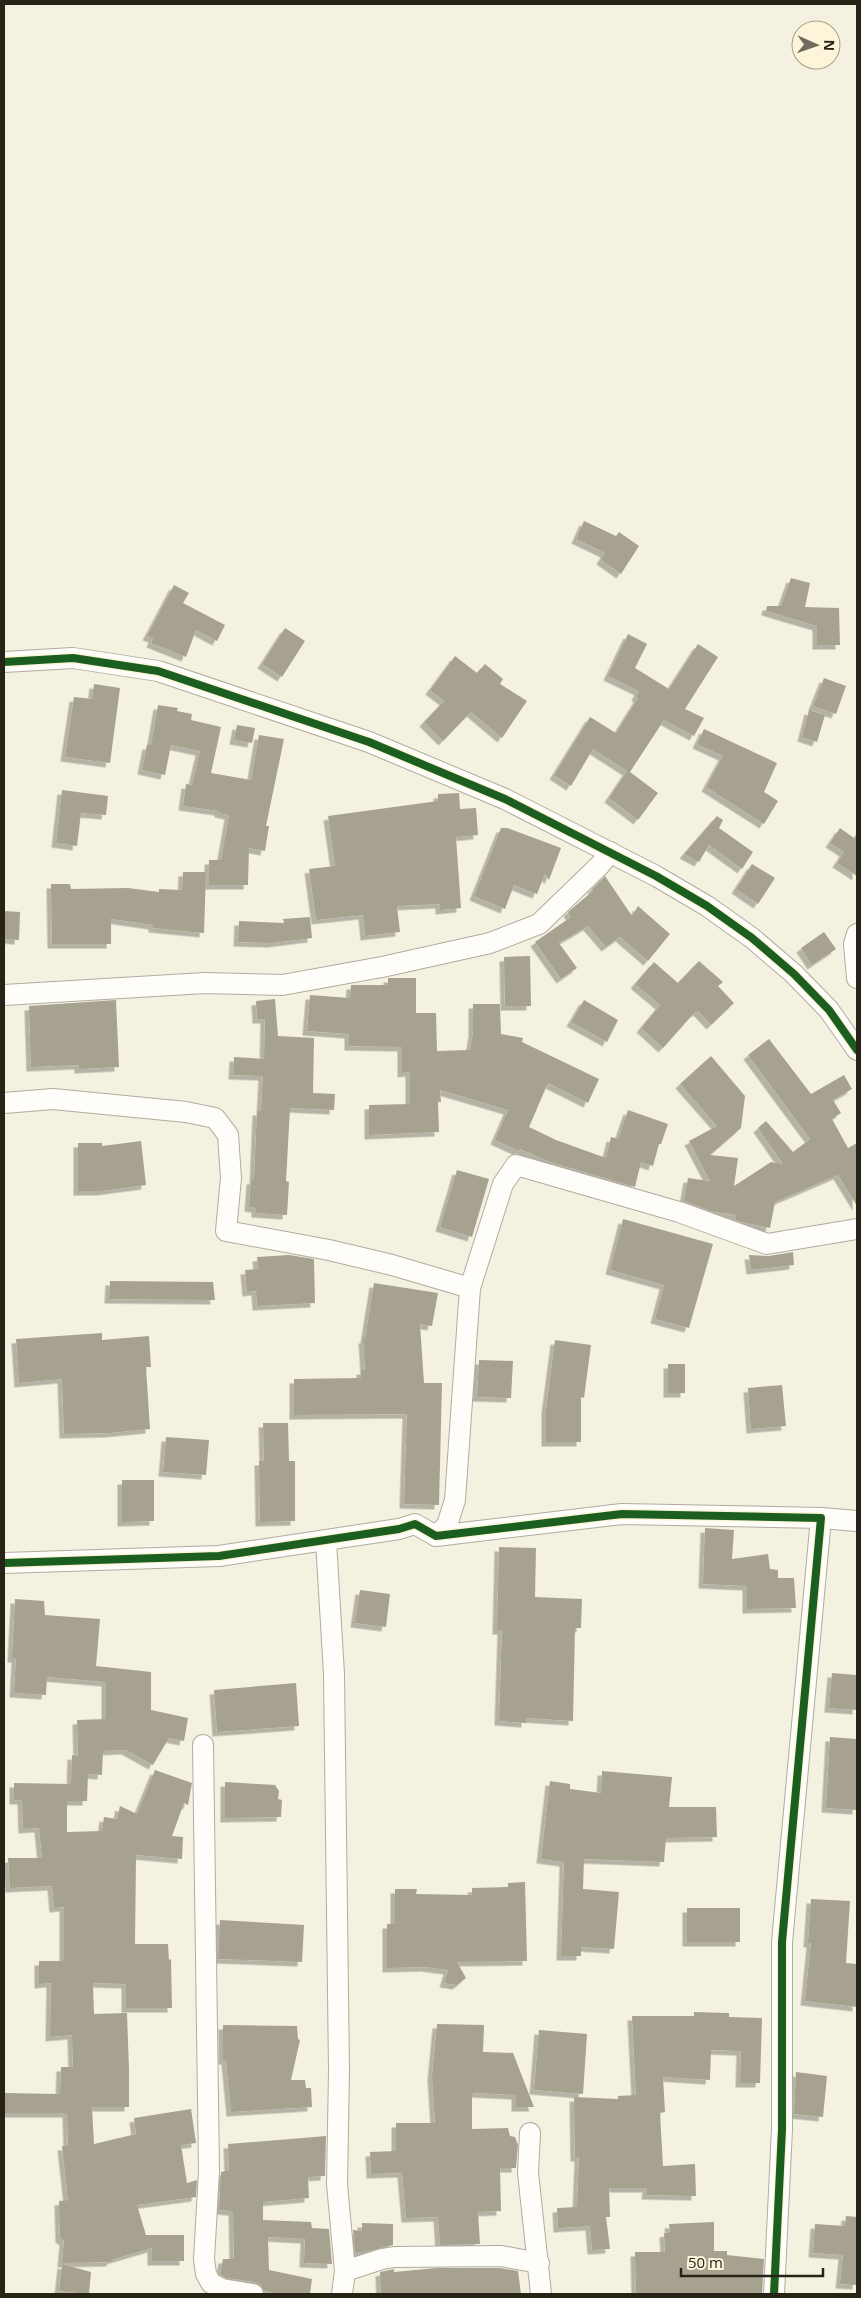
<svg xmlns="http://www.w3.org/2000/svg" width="861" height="2298" viewBox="0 0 861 2298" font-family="'Open Sans',sans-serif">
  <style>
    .building { fill: #a7a290; filter: url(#shadow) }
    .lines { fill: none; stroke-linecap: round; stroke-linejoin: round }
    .minor-casing { stroke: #b0ac9e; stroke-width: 22 }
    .minor { stroke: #fefdfa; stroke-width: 20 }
    .cycleway-casing { stroke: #fdf5d9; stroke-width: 11 }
    .cycleway { stroke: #1b5e20; stroke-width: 8 }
  </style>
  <defs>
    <filter id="shadow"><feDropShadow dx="-4.5" dy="4.5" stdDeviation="0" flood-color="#0004"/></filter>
  </defs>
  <rect width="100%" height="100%" fill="#f5f1e1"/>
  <g class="building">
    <polygon points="584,521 616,536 619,532 639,546 621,574 601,560 605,553 576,539"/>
    <polygon points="791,578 810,583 805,607 839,608 840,645 817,645 817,626 766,611 767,606 781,606"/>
    <polygon points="174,585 189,593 183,603 225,625 217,641 196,630 186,657 151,643 153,638 147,636"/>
    <polygon points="285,628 305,641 282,677 262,664"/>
    <polygon points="628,634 647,644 635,668 669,689 698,644 718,657 685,709 704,718 694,736 664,720 630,772 658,793 638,820 609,798 627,771 593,749 571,786 554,775 590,717 616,733 638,698 636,696 639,691 608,676"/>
    <polygon points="455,656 477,673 485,664 503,679 500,684 527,701 502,738 471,712 443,741 424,722 444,701 430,690"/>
    <polygon points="824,678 846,686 836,714 813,706"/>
    <polygon points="94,684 120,688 110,763 65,757 74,697 92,699"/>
    <polygon points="158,705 178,708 177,711 192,714 191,720 221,727 211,773 251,780 259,735 284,739 266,826 269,826 265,851 249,848 248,885 209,885 209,860 221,860 229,815 219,813 219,811 183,806 186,784 192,785 200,751 171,745 165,775 142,770 147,745 151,745"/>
    <polygon points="809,710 825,715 817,742 802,737"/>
    <polygon points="237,725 255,728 252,743 234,740"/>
    <polygon points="704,729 777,763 764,792 778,801 764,824 706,787 723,756 697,744"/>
    <polygon points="62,790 108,796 106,815 81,813 77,846 56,843"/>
    <polygon points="459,793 460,809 476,808 478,835 456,837 461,908 440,910 440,904 397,906 400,932 365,936 363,915 316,920 309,869 335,866 328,816 438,801 438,794"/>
    <polygon points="717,816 723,820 719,828 753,852 742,869 709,845 699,862 684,854"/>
    <polygon points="501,828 507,828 561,848 549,880 545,874 537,894 514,885 505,909 474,896"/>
    <polygon points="840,828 854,838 857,833 857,876 837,863 844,852 830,843"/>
    <polygon points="752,864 775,878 758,904 736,889"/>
    <polygon points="183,872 206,872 204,933 153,928 153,925 111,919 111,944 52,944 51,884 70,884 71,889 128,888 159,892 159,889 182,890"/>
    <polygon points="605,876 632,916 638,906 670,934 648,961 620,937 606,947 588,926 559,943 577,968 561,979 535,942 571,917 568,912 593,891 592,889"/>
    <polygon points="4,911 20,912 19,940 4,939"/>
    <polygon points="310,917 312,938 272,943 238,942 239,921 284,923 283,919"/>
    <polygon points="824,932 836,949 812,965 801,948"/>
    <polygon points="530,956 531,1006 505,1006 504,957"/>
    <polygon points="699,961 723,982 718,986 734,1003 711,1025 698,1011 696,1013 695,1012 663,1048 641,1028 660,1005 635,984 654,962 678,983"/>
    <polygon points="388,978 416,978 416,1013 436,1013 437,1051 470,1050 473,1032 473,1004 500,1004 501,1034 523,1038 522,1042 599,1079 588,1103 548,1083 529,1127 556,1140 606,1158 611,1137 618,1139 628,1110 668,1124 661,1144 659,1144 653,1166 641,1162 635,1187 550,1162 520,1149 519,1151 495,1140 508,1110 440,1090 441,1102 438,1102 439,1132 369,1135 369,1105 410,1104 410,1072 402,1073 402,1047 349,1046 349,1034 307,1031 310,995 350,998 351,985 388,985"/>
    <polygon points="275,999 278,1036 314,1038 313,1093 335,1094 334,1110 290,1108 286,1181 289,1182 287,1215 256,1213 256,1208 249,1207 251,1180 254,1180 257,1111 261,1111 263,1076 233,1075 234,1057 264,1059 265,1019 257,1019 256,1001"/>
    <polygon points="116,1000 119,1067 79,1069 79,1065 31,1067 29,1006"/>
    <polygon points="584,1000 618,1020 607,1042 571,1022"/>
    <polygon points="769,1039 811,1094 844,1075 852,1089 833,1100 841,1113 832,1119 848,1148 857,1143 857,1206 838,1175 775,1202 770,1228 741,1222 736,1220 736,1215 710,1211 684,1201 688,1178 710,1181 689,1141 717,1126 680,1084 711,1056 745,1096 741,1128 710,1155 738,1158 734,1186 771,1162 783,1164 758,1128 766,1121 793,1152 810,1139 748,1055"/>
    <polygon points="141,1141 146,1185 101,1191 78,1191 78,1143 102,1143 102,1146"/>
    <polygon points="457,1170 489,1179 472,1237 440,1227"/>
    <polygon points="623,1219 713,1244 689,1328 655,1319 664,1285 610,1270"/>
    <polygon points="793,1252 794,1265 751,1270 749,1255 769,1256"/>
    <polygon points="289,1255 314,1259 315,1303 257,1306 256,1291 247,1292 245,1270 258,1269 257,1257"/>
    <polygon points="110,1281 213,1282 215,1300 109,1299"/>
    <polygon points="374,1283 438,1293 432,1326 420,1324 424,1383 442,1383 439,1505 404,1504 407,1414 294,1415 294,1379 361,1378 361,1370 365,1370 363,1339 365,1339"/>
    <polygon points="102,1333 102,1340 149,1336 151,1367 146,1367 150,1429 109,1433 64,1434 62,1379 19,1383 16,1339"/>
    <polygon points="555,1340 591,1345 584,1398 581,1397 581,1442 546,1442 546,1409"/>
    <polygon points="479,1360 513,1361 511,1398 477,1397"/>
    <rect x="668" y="1364" width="17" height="29"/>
    <polygon points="782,1385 786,1426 751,1429 748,1388"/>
    <polygon points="263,1423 288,1423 289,1461 295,1461 295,1521 260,1522 259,1461 264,1461"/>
    <polygon points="166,1437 209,1440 206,1475 163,1472"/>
    <polygon points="122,1480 154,1480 154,1521 122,1522"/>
    <polygon points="705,1528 734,1530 732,1559 768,1554 770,1569 778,1570 778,1578 794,1578 796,1608 747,1609 747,1586 703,1584"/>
    <polygon points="499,1547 536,1548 535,1597 582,1599 581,1628 575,1628 573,1721 526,1718 526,1723 499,1721 502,1630 497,1630"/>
    <polygon points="360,1590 390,1594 386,1627 355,1623"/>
    <polygon points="15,1599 44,1601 45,1615 100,1619 96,1666 151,1672 151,1710 188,1718 184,1741 169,1738 153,1765 126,1750 103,1751 102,1775 88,1774 87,1801 67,1801 67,1832 102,1831 104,1817 117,1819 120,1806 137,1814 155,1770 192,1783 188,1805 184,1803 172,1836 183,1837 182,1859 136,1855 135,1944 168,1944 169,1960 171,1959 172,2008 126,2008 126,1984 93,1983 94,2014 127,2013 129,2070 129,2107 92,2107 94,2144 136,2134 134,2118 191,2109 196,2143 181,2145 187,2183 197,2180 196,2197 137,2205 146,2235 184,2235 184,2261 152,2261 152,2248 111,2260 111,2262 62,2263 64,2241 60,2238 59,2201 68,2200 62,2146 68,2146 67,2113 4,2113 4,2093 60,2094 61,2067 73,2067 72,2035 50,2037 51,1983 39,1984 39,1961 64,1961 64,1907 54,1908 52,1886 10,1888 8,1858 42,1858 39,1828 23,1829 22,1800 14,1800 14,1783 71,1784 72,1755 78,1756 77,1720 106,1719 106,1682 47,1677 46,1695 14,1693 16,1658 12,1658"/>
    <polygon points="832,1673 857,1675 857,1710 829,1708"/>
    <polygon points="296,1683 299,1726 217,1732 214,1690"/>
    <polygon points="830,1737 857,1739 857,1810 826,1808"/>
    <polygon points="602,1771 672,1777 669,1807 716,1807 717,1837 666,1838 664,1862 584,1859 583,1889 619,1892 614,1949 581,1947 581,1956 561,1956 564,1862 541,1859 550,1781 570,1784 570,1789 601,1793"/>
    <polygon points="225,1782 275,1785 279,1791 278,1799 282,1800 281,1817 225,1818"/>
    <polygon points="525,1882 527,1961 457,1962 466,1978 457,1985 444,1983 448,1970 425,1967 387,1968 387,1924 395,1924 395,1889 417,1889 416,1894 472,1895 472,1888 508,1887 508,1883"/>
    <polygon points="811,1899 850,1901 846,1963 857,1964 857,2007 805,2001 811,1943 808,1943"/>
    <rect x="687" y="1908" width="53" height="34"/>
    <polygon points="220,1920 304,1925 302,1962 218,1959"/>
    <polygon points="694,2012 729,2013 729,2017 762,2018 760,2083 740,2083 741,2051 711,2050 710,2080 663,2077 665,2112 660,2113 663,2166 695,2164 696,2196 646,2195 647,2188 609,2188 610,2217 606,2217 610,2249 592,2250 590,2226 558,2228 557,2208 577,2207 579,2157 575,2157 574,2097 618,2099 618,2096 636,2095 632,2016 694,2016"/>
    <polygon points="437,2024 484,2025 483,2052 513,2053 534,2107 516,2107 516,2095 474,2093 472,2095 472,2129 508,2128 510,2136 515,2137 518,2145 516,2168 500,2168 501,2211 478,2212 480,2244 440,2245 438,2217 406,2218 402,2173 371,2174 370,2152 396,2151 396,2123 435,2123 432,2076"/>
    <polygon points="223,2025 297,2026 298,2039 300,2040 291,2080 305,2080 306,2088 311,2088 312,2107 231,2112 226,2060 223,2060"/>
    <polygon points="539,2030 587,2034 583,2094 534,2090"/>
    <polygon points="796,2072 827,2076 823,2117 794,2114"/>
    <polygon points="326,2136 325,2176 308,2177 309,2198 263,2202 263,2220 311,2222 312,2228 329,2229 332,2264 304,2263 305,2239 268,2237 269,2270 312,2279 310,2294 279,2294 264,2291 261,2285 255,2282 226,2278 220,2274 223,2259 234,2259 233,2211 219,2210 221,2172 229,2170 228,2144"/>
    <polygon points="846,2216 857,2217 857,2285 840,2284 843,2255 813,2253 815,2224 845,2226"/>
    <polygon points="714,2222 714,2251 727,2251 727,2255 764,2259 762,2294 636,2294 635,2252 665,2252 664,2233 670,2232 669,2224"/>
    <polygon points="362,2223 393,2224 393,2245 365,2252 355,2252 353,2230 362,2231"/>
    <polygon points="62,2264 91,2272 89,2294 59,2291"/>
    <polygon points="437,2268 500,2268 518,2271 521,2294 381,2294 380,2272 394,2269 394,2272"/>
  </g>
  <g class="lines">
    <g class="minor-casing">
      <g id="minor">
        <polyline points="4,662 73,658 158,671 369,742 505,799 656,876 707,906 752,938 794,974 829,1010 857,1050"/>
        <polyline points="857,934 854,944 857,978"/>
        <polyline points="4,995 205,983 282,985 382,967 490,943 539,924 600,865 610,852"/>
        <polyline points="4,1103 53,1099 186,1112 215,1118 228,1135 231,1178 226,1231 329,1250 392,1265 470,1288"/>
        <polyline points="821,1518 857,1521"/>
        <polyline points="436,1536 447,1525 455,1500 470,1288 503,1184 516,1165 679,1212 767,1244 857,1229"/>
        <polyline points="326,1541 334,1674 339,2071 337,2184 345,2271 342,2294"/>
        <polyline points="4,1563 219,1556 399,1529 415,1524 436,1536 622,1514 821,1518 782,1942 782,2129 774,2294"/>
        <polyline points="203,1745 209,2171 204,2259 206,2274 211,2283 222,2289 253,2294"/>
        <polyline points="530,2133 528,2173 541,2294"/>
        <polyline points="345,2271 382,2259 394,2257 501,2256 539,2263"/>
      </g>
    </g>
    <use href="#minor" class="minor"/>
    <g class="cycleway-casing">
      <g id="cycleway">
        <polyline points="4,662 73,658 158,671 369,742 505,799 656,876 707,906 752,938 794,974 829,1010 857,1050"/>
        <polyline points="4,1563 219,1556 399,1529 415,1524 436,1536 622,1514 821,1518 782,1942 782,2129 774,2294"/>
      </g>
    </g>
    <use href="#cycleway" class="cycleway"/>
  </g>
  <rect width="861" height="2298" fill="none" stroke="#272417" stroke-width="10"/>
  <g transform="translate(816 45) rotate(92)"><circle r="24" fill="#fdf5d9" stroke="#a7a18b"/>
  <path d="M0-4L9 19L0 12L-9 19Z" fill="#6f6c5e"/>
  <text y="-8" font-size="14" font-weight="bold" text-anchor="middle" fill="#272417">N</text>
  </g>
  <path d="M681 2268v8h142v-8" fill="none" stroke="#272417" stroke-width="2.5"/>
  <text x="688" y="2268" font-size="15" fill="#272417" stroke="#fdf5d9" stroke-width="4" paint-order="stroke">50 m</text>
</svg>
